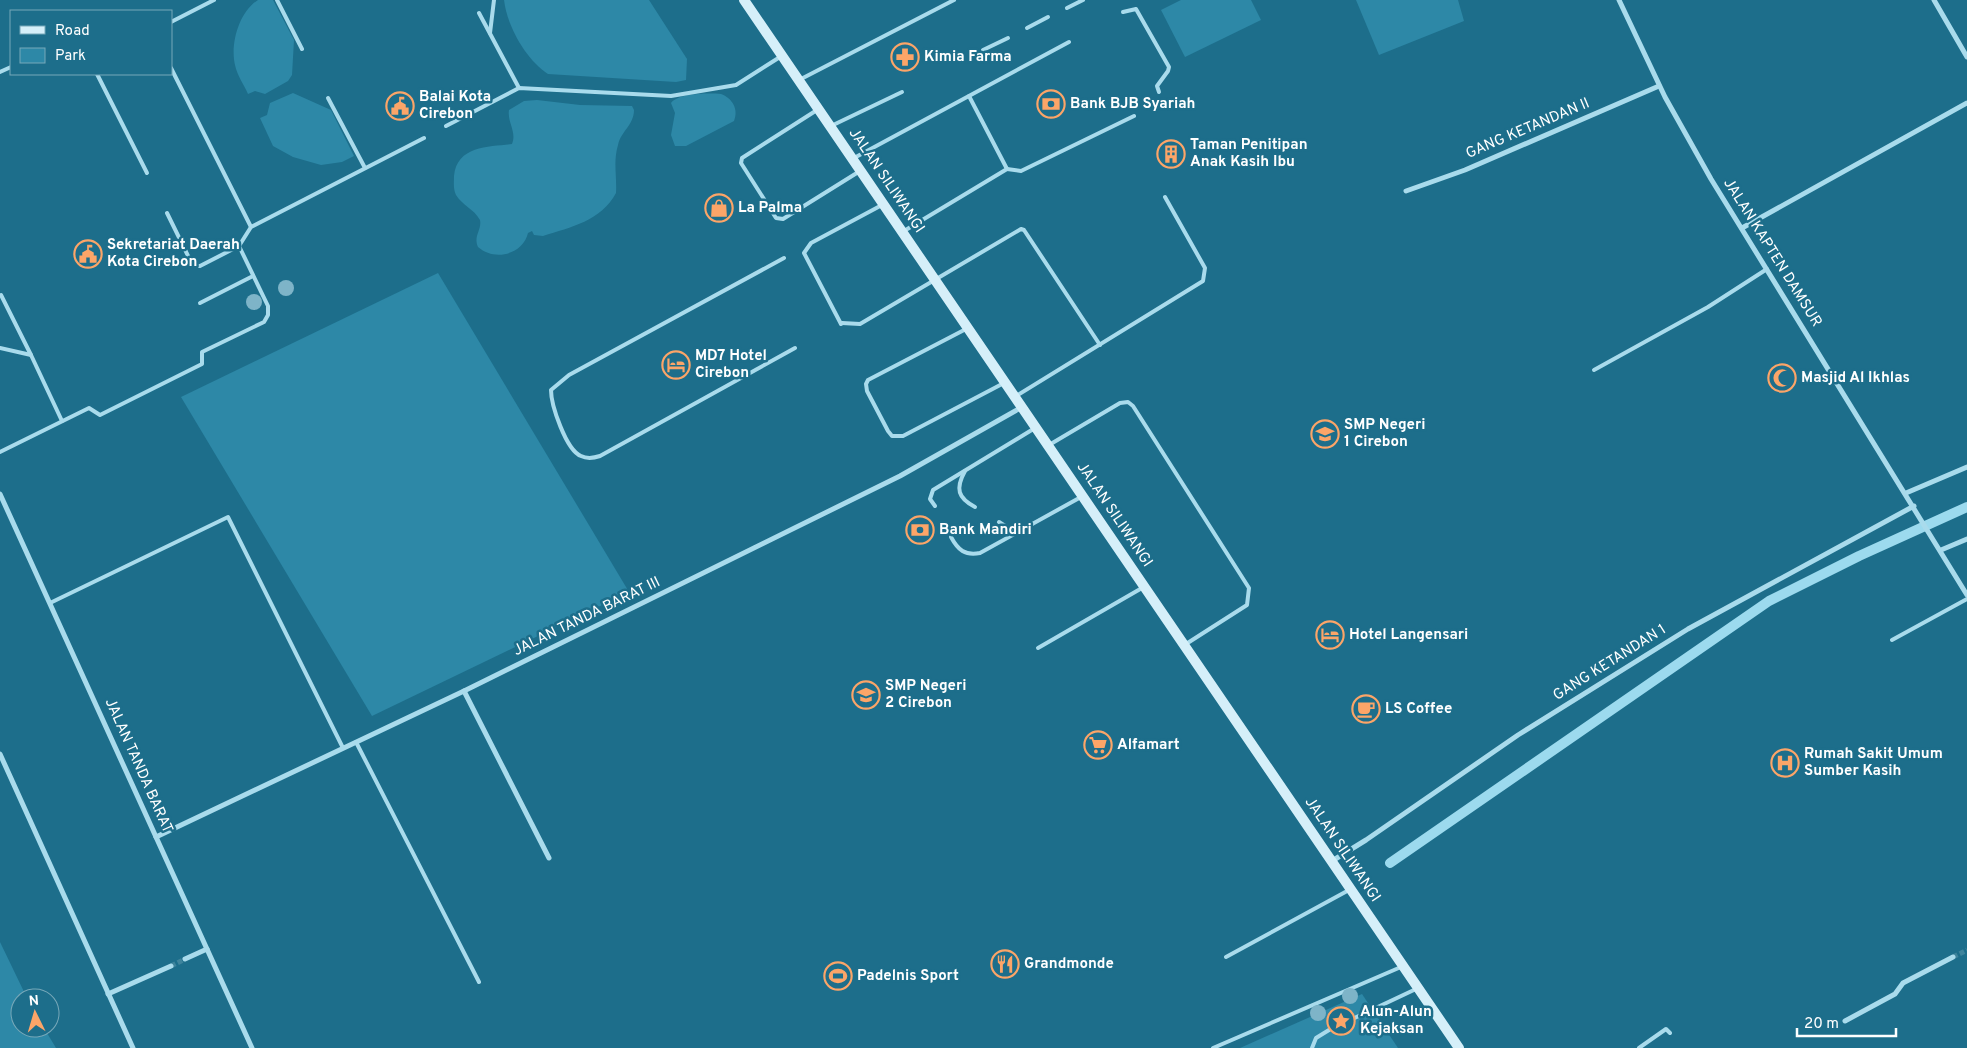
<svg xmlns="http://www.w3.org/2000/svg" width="1967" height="1048" viewBox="0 0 1967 1048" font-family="Overpass,sans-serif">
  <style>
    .green { fill: #2d88a7 }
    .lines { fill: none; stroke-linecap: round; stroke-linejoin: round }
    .stream { stroke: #9cdaee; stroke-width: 10 }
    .minor-tunnel { stroke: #3f849c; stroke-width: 5; stroke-dasharray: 5 2.5; stroke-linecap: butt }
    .service { stroke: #a9dbec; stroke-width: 4 }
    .minor { stroke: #a9dbec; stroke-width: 5 }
    .secondary { stroke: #d5eff9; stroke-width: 10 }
    .tree { fill: #7eb4c8 }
    .labels { text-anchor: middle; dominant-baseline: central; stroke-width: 5; stroke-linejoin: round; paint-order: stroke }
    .poi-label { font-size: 15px; font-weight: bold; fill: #fff; stroke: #1d6e8b; text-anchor: start }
    .street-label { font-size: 15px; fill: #fff; stroke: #1d6e8b }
  </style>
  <rect width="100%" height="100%" fill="#1d6e8b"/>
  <g class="green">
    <path d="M258 0H273L294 40 292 75 288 81 265 94 255 91 248 94C244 85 237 75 235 65 230 44 239 12 258 0Z"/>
    <path d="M504 0H649L687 59 686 80 676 82 548 74C526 60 507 26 504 0Z"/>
    <polygon points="1181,0 1251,0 1261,20 1185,57 1161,10"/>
    <polygon points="1356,0 1458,0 1464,21 1379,55"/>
    <polygon points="293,93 331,110 354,156 342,162 321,165 293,157 273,146 260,118 267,115 270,103"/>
    <path d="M721 94C732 98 739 109 734 121L686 146H675L671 135 675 113 671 103C679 93 708 93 721 94Z"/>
    <path d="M537 100 580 105 632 106 634 110C634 125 621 131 618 145 613 162 617 176 616 193 601 221 571 227 543 236L534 235 532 231 528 233C523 254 495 262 478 247 473 236 482 230 480 220 474 209 462 205 456 195 453 189 454 182 454 176 457 145 490 147 512 144 517 132 507 122 509 110L524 101Z"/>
    <polygon points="438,273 629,592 372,716 181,397"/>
    <polygon points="0,942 27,998 20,998 20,1028 44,1028 56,1048 0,1048"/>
    <polygon points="1362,994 1398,1048 1240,1048"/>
  </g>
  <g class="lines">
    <polyline class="stream" points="1390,863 1769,601 1859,556 1967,507"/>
    <g class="minor-tunnel">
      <polyline points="1953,957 1967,950"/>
      <polyline points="171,966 185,959"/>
    </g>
    <g class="service">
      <polyline points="277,0 302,49"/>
      <polyline points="1067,8 1083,0"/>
      <polyline points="1123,12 1136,9 1169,67 1168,71 1157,86 1159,92"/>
      <polyline points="479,13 519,88"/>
      <polyline points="171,22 214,0"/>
      <polyline points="1027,28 1048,17"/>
      <polyline points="490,33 494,0"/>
      <polyline points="983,50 1008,38"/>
      <polyline points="171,68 251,227"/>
      <polyline points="0,72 11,67"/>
      <polyline points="97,74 147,173"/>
      <polyline points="801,79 954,0"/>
      <polyline points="328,98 365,168"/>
      <polyline points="817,110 742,158 741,163 776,218 783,219 860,171"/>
      <polyline points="446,126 519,88 671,96 736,85 780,57"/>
      <polyline points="831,126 902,92"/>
      <polyline points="854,158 1069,42"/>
      <polyline points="1007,169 1021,171 1134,116"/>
      <polyline points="167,213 193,266 200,266 239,246"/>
      <polyline points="904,231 1007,169 969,96"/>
      <path d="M784 258 569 375 551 390C551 405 566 450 581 456 587 459 594 458 600 456L795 348"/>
      <polyline points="1,295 31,355"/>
      <polyline points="200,303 253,276"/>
      <polyline points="842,323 860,324 1021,229 1024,230 1100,345"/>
      <polyline points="841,324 804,253 811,243 882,205"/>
      <polyline points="966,329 868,380 866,384 867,391 888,431 892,436 903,436 1004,383"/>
      <polyline points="0,348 31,355 62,421"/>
      <polyline points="1594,370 1708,307 1767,269"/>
      <polyline points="1016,396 1203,281 1205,268 1165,197"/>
      <polyline points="1049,445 1120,403 1128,402 1133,406 1249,588 1247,605 1186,644"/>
      <polyline points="0,452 89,408 100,415 202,364 202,352 264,322 268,315 268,306 239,246 251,227 424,138"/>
      <path d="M965 471C955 489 958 498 975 507"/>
      <polyline points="935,506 930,499 933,490 1035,428"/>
      <polyline points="999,522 1016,533"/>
      <path d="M951 537C958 550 965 556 980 553L1081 497"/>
      <polyline points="50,603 228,517 343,748"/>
      <polyline points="1892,640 1967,599"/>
      <polyline points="1038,648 1142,588"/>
      <polyline points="356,742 479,982"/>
      <polyline points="1226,957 1349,890"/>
      <polyline points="1213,1048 1401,967"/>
      <polyline points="1312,1048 1316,1038 1329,1030 1416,989"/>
      <polyline points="1639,1048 1666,1029 1670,1033"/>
    </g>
    <g class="minor">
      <polyline points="1619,0 1665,97 1711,179 1967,595"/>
      <polyline points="1934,0 1967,57"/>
      <polyline points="1406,191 1465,170 1659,86"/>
      <polyline points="1742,228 1967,103"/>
      <polyline points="1906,493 1967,467"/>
      <polyline points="0,494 252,1048"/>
      <polyline points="1941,550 1967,539"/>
      <polyline points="464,691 549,858"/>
      <polyline points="0,754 133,1048"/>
      <polyline points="156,837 464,691 900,476 1022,407"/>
      <polyline points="1332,861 1366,840 1518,735 1688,629 1914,506"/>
      <polyline points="185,959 207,949"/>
      <polyline points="108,994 171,966"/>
      <polyline points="1845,1021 1895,994 1903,983 1953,957"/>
    </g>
    <polyline class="secondary" points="744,0 1459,1048"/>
  </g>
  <g class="tree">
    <circle cx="286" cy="288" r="8"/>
    <circle cx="254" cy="302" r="8"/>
    <circle cx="1350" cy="996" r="8"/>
    <circle cx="1318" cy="1013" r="8"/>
  </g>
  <defs>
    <g id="pharmacy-ring" transform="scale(1.4375)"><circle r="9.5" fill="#1d6e8b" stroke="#fca568" stroke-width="1.5"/><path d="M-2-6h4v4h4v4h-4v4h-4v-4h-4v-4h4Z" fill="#fca568"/></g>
    <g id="bank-ring" transform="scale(1.4375)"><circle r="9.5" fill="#1d6e8b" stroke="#fca568" stroke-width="1.5"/><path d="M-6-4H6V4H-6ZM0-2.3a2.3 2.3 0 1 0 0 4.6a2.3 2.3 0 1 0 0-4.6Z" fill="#fca568"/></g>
    <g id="civic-ring" transform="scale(1.4375)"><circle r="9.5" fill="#1d6e8b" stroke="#fca568" stroke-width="1.5"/><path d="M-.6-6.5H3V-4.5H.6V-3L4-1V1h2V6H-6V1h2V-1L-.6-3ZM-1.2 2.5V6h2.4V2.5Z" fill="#fca568"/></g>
    <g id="building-ring" transform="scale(1.4375)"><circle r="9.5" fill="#1d6e8b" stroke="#fca568" stroke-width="1.5"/><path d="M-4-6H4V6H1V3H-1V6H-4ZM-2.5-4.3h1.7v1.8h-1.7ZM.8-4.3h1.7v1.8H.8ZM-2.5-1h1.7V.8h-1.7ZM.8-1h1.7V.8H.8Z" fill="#fca568"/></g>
    <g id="shop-ring" transform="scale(1.4375)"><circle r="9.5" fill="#1d6e8b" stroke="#fca568" stroke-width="1.5"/><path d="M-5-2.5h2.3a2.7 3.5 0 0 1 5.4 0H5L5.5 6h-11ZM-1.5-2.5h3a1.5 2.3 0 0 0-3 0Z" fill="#fca568"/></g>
    <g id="hotel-ring" transform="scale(1.4375)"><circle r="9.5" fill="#1d6e8b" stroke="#fca568" stroke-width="1.5"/><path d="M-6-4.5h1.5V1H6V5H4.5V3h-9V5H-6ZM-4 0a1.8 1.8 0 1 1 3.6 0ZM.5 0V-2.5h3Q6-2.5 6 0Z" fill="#fca568"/></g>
    <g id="mosque-ring" transform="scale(1.4375)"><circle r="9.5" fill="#1d6e8b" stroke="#fca568" stroke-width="1.5"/><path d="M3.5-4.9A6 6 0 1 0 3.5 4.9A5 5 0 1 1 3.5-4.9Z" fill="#fca568"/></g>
    <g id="school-ring" transform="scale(1.4375)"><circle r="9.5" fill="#1d6e8b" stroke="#fca568" stroke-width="1.5"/><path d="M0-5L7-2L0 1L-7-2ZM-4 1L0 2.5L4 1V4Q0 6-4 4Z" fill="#fca568"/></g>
    <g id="cafe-ring" transform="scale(1.4375)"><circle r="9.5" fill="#1d6e8b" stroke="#fca568" stroke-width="1.5"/><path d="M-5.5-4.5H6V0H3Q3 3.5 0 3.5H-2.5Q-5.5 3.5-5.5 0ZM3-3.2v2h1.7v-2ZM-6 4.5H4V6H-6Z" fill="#fca568"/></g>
    <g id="supermarket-ring" transform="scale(1.4375)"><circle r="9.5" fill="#1d6e8b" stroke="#fca568" stroke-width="1.5"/><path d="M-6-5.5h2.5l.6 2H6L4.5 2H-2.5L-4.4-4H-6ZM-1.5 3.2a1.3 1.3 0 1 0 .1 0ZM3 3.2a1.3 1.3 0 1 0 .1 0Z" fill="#fca568"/></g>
    <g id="hospital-ring" transform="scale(1.4375)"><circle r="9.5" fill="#1d6e8b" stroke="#fca568" stroke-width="1.5"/><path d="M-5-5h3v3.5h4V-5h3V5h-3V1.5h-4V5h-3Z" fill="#fca568"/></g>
    <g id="restaurant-ring" transform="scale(1.4375)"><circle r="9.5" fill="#1d6e8b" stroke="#fca568" stroke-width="1.5"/><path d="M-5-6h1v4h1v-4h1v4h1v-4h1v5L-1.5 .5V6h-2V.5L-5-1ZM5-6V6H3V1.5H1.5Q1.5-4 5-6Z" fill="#fca568"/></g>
    <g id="stadium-ring" transform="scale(1.4375)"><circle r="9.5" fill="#1d6e8b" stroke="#fca568" stroke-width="1.5"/><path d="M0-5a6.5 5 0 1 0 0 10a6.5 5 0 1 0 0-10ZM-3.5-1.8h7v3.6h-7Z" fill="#fca568"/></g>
    <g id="sight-ring" transform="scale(1.4375)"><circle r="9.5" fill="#1d6e8b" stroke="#fca568" stroke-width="1.5"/><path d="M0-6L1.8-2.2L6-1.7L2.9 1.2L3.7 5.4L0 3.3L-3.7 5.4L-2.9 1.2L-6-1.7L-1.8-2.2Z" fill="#fca568"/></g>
  </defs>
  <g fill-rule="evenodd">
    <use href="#pharmacy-ring" x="905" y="57"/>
    <use href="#bank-ring" x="1051" y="104"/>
    <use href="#civic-ring" x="400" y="106"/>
    <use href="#building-ring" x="1171" y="154"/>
    <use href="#shop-ring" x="719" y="208"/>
    <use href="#civic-ring" x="88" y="254"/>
    <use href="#hotel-ring" x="676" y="365"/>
    <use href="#mosque-ring" x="1782" y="378"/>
    <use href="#school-ring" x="1325" y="434"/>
    <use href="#bank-ring" x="920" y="530"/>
    <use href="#hotel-ring" x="1330" y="635"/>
    <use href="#school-ring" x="866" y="695"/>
    <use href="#cafe-ring" x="1366" y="709"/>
    <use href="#supermarket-ring" x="1098" y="745"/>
    <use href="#hospital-ring" x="1785" y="763"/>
    <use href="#restaurant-ring" x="1005" y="964"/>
    <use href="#stadium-ring" x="838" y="976"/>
    <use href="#sight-ring" x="1341" y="1021"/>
  </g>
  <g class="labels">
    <g class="poi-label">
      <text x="924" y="57">Kimia Farma</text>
      <text x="419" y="97">Balai Kota<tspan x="419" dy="17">Cirebon</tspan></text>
      <text x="1070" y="104">Bank BJB Syariah</text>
      <text x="1190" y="145">Taman Penitipan<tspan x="1190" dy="17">Anak Kasih Ibu</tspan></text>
      <text x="738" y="208">La Palma</text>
      <text x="107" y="245">Sekretariat Daerah<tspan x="107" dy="17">Kota Cirebon</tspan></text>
      <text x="695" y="356">MD7 Hotel<tspan x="695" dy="17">Cirebon</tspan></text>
      <text x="1801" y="378">Masjid Al Ikhlas</text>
      <text x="1344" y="425">SMP Negeri<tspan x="1344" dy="17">1 Cirebon</tspan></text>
      <text x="939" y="530">Bank Mandiri</text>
      <text x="1349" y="635">Hotel Langensari</text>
      <text x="885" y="686">SMP Negeri<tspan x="885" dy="17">2 Cirebon</tspan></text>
      <text x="1385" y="709">LS Coffee</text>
      <text x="1117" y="745">Alfamart</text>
      <text x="1804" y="754">Rumah Sakit Umum<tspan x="1804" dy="17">Sumber Kasih</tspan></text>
      <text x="1024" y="964">Grandmonde</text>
      <text x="857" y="976">Padelnis Sport</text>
      <text x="1360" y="1012">Alun-Alun<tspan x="1360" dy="17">Kejaksan</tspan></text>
    </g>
    <g class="street-label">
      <text transform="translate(1528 129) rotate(-23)">GANG KETANDAN II</text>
      <text transform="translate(886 181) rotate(56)">JALAN SILIWANGI</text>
      <text transform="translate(1772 253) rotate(58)">JALAN KAPTEN DAMSUR</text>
      <text transform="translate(1114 515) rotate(56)">JALAN SILIWANGI</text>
      <text transform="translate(587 617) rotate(-26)">JALAN TANDA BARAT III</text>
      <text transform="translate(1610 663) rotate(-32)">GANG KETANDAN 1</text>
      <text transform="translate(138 766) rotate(66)">JALAN TANDA BARAT</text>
      <text transform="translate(1342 850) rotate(56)">JALAN SILIWANGI</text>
    </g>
  </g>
  <rect x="10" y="10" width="162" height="65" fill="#1d6e8b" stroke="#77a8b9"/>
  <rect x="20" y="26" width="25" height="8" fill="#d5eff9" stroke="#77a8b9"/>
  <text x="55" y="35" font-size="15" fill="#ffffff">Road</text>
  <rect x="20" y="48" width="25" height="15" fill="#2d88a7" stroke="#77a8b9"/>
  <text x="55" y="60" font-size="15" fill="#ffffff">Park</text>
  <g transform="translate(35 1013) rotate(355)"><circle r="24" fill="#1d6e8b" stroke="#77a8b9"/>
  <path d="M0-4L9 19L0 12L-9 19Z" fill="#fca568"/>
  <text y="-8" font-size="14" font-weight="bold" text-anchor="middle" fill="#ffffff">N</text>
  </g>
  <path d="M1797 1028v8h99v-8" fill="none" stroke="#ffffff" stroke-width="2.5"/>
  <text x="1804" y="1028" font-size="15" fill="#ffffff" stroke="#1d6e8b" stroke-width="4" paint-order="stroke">20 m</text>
</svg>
